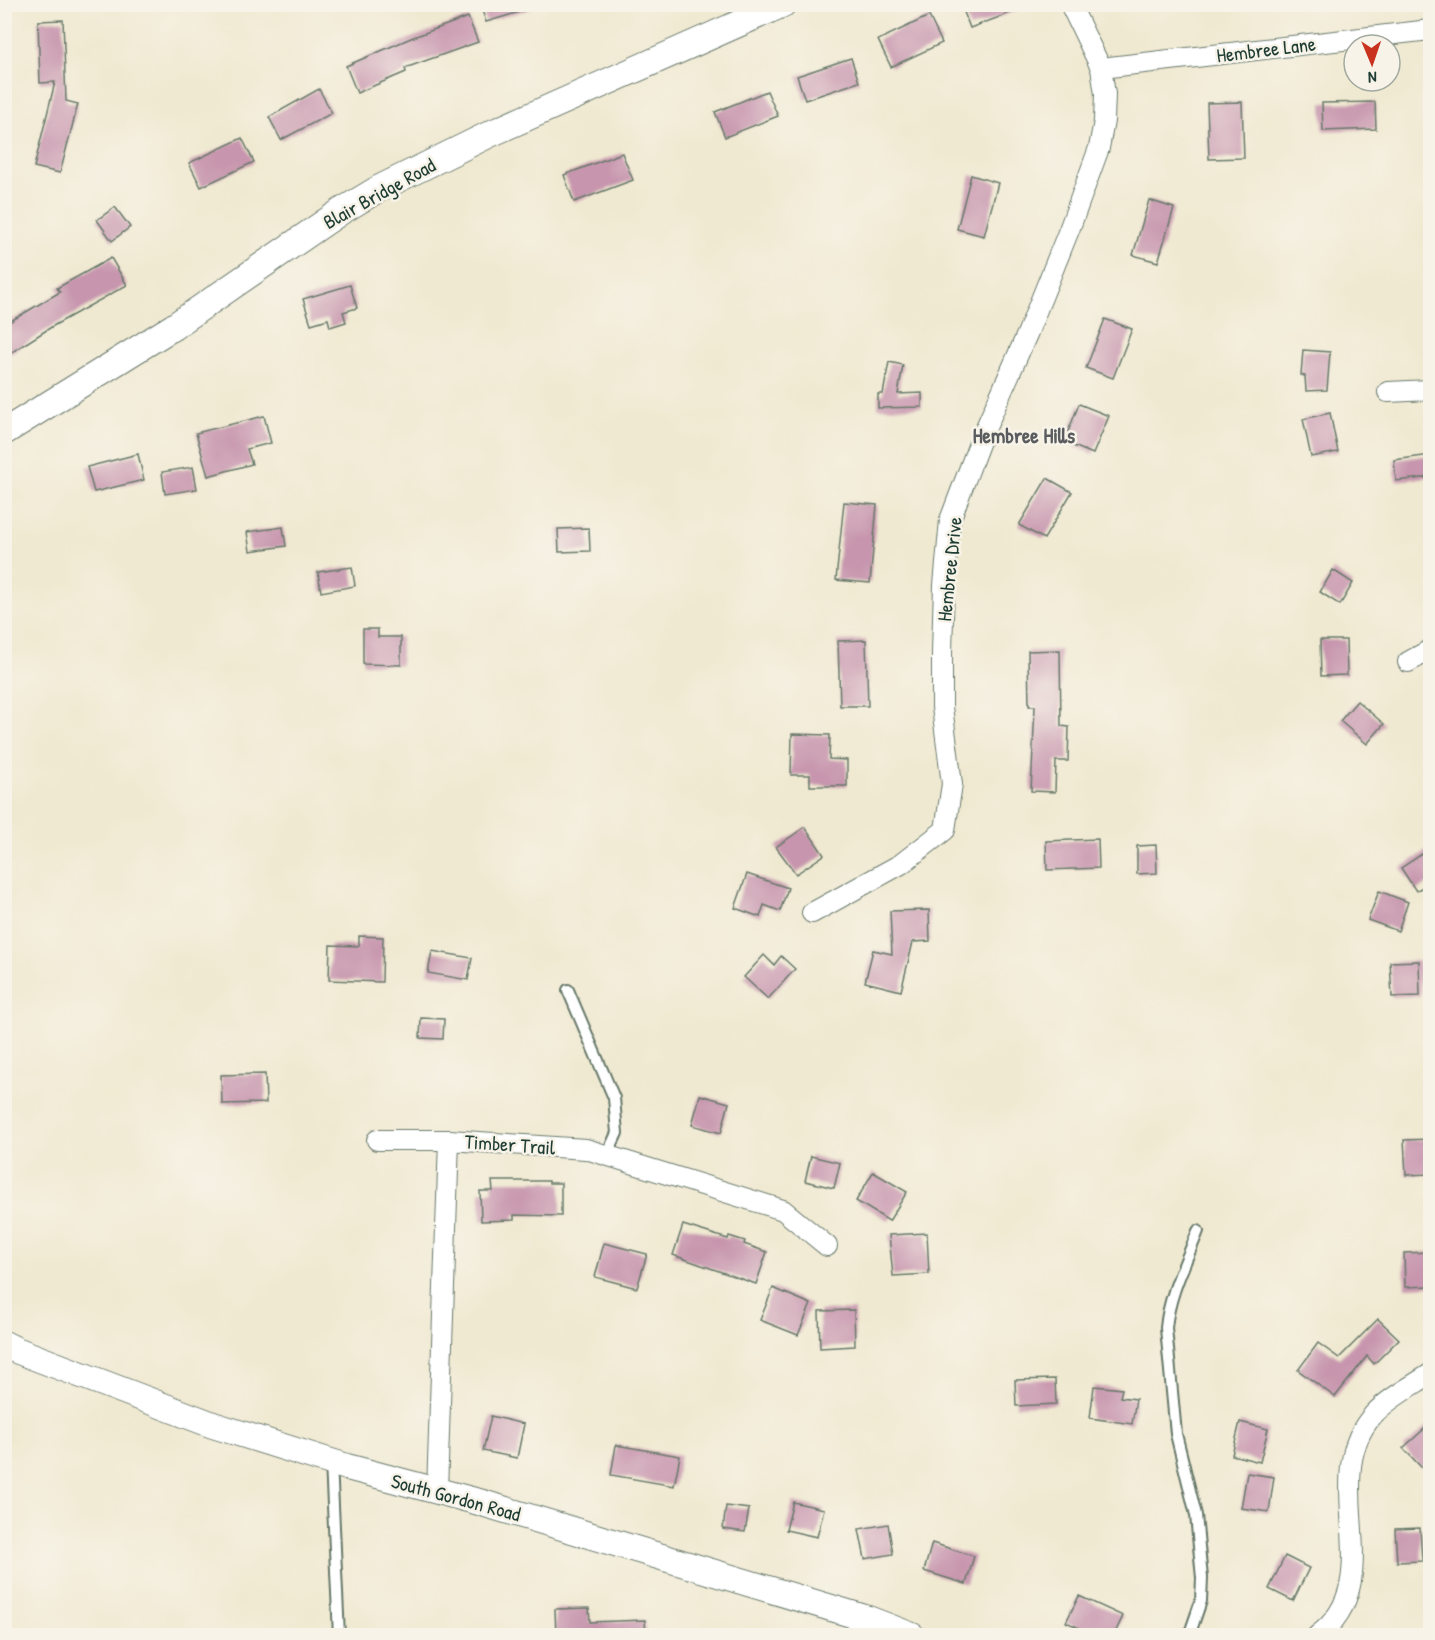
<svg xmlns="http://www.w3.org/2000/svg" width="1435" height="1640" viewBox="0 0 1435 1640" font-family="'Patrick Hand',sans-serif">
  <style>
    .building { fill: #c796ae }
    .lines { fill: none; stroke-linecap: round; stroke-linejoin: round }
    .service-casing { stroke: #68796b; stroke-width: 14 }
    .minor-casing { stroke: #68796b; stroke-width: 22 }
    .tertiary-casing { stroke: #68796b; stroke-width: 28 }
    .service { stroke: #fff; stroke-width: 10 }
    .minor { stroke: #fff; stroke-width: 20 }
    .tertiary { stroke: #fff; stroke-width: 26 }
    .labels { text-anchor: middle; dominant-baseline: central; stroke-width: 5; stroke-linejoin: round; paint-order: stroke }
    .street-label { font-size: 20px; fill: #1f3d34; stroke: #f7f3e8 }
    .neighbourhood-label { font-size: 21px; font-weight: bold; fill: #5a5c5f; stroke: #f7f3e8 }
  </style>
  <rect width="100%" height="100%" fill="#f7f3e8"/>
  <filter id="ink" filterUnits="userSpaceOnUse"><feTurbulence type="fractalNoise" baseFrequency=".0167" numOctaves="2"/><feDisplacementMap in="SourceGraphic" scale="12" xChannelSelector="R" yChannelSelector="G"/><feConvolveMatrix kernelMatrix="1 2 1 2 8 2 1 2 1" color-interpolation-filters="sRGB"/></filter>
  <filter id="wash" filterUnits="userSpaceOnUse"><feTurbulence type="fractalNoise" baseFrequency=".008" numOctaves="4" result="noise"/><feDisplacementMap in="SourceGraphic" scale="24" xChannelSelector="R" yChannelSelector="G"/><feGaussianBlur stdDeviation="1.35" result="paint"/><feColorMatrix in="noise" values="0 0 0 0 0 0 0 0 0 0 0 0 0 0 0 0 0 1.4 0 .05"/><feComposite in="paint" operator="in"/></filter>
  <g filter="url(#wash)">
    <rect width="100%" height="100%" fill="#f0e9d1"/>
    <g id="blocks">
      <g class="building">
        <polygon points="480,4 533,4 533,8 486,22"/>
        <polygon points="961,4 1029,4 1029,6 970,28"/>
        <polygon points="929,16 942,43 891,67 878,40"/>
        <polygon points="468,17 478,42 405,68 406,72 357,93 346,66 411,38"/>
        <polygon points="63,20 66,101 78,104 60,173 34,167 55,82 40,83 38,21"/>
        <polygon points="851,58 859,82 805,100 797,76"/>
        <polygon points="319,89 332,113 281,140 269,117"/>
        <polygon points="767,91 778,116 725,137 715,112"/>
        <polygon points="1242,102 1244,158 1209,159 1207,103"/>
        <polygon points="1375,102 1376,129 1323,131 1322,103"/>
        <polygon points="242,138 254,162 201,187 189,163"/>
        <polygon points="622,153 633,180 574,202 564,175"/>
        <polygon points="971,175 998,183 984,236 957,229"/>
        <polygon points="1149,200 1174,208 1158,262 1133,255"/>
        <polygon points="115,207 130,227 112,241 97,220"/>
        <polygon points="111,258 127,285 53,326 9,354 4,347 4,325 60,292 57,288"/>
        <polygon points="350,285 357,308 343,312 346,322 330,327 328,319 311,324 303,299"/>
        <polygon points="1105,319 1132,329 1113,378 1086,368"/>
        <polygon points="1303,350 1330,352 1327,390 1306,391 1305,376 1301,375"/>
        <polygon points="889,362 903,365 898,394 922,393 922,407 878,408 878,394 883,394"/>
        <polygon points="1079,404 1109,416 1093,454 1064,442"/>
        <polygon points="1330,413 1338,452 1311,457 1303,419"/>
        <polygon points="264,416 271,443 247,449 252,464 208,476 196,433"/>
        <polygon points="138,454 144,480 94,492 87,467"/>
        <polygon points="1431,455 1431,477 1396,481 1394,460"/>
        <polygon points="193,467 197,489 165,494 162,472"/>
        <polygon points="1047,478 1072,492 1044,539 1019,525"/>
        <polygon points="844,502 877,505 870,583 836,580"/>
        <polygon points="283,527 286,546 250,551 247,532"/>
        <polygon points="589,528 590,551 559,552 558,529"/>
        <polygon points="352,567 355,586 321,592 318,572"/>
        <polygon points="1333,570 1353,583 1340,605 1320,592"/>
        <polygon points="363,629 378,629 378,637 401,637 401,665 363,664"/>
        <polygon points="866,640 868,706 840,706 838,641"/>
        <polygon points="1320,640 1346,640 1347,675 1321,676"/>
        <polygon points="1060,650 1061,726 1069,727 1068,761 1056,761 1055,792 1031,791 1035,706 1029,706 1028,651"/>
        <polygon points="1357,701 1384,724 1367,744 1340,721"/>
        <polygon points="792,734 830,735 829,759 847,760 847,786 810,786 810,775 791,775"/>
        <polygon points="805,827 824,855 796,874 776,847"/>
        <polygon points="1098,839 1099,868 1047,870 1046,841"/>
        <polygon points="1156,845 1157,873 1137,874 1137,846"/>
        <polygon points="1431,848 1431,882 1416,891 1401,868"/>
        <polygon points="747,874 788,888 780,911 764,905 760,917 735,908"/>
        <polygon points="1379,891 1408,902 1398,931 1368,920"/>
        <polygon points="929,910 930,941 913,942 901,991 865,982 873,950 892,954 890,911"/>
        <polygon points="359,936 383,937 382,982 329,980 330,945 359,946"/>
        <polygon points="432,951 472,958 468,980 428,973"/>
        <polygon points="764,955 774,965 781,956 795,969 768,999 744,977"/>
        <polygon points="1419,961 1420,996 1392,997 1390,962"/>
        <polygon points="421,1018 444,1019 443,1039 420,1038"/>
        <polygon points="265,1074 266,1103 222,1104 221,1075"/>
        <polygon points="700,1095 729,1103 721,1133 692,1125"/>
        <polygon points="1431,1139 1431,1174 1406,1175 1404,1140"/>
        <polygon points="811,1156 840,1163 834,1188 805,1181"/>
        <polygon points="873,1172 907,1192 889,1221 856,1201"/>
        <polygon points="492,1181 549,1181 549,1183 561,1183 561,1216 514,1215 514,1220 481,1221 480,1191 493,1191"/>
        <polygon points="683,1225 728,1239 729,1236 745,1241 744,1244 767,1252 756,1284 673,1255"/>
        <polygon points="927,1233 929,1274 893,1276 889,1235"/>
        <polygon points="604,1243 647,1254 637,1288 595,1277"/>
        <polygon points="1431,1252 1431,1286 1405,1287 1404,1253"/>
        <polygon points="773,1288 811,1304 798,1335 760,1320"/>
        <polygon points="854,1310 855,1346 820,1348 819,1311"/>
        <polygon points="1378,1319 1399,1339 1374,1364 1367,1356 1335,1397 1298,1370 1318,1343 1339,1358"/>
        <polygon points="1055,1379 1056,1404 1016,1406 1015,1380"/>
        <polygon points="1094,1386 1122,1389 1120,1397 1136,1399 1132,1424 1090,1418"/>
        <polygon points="491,1416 524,1424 517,1458 483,1451"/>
        <polygon points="1240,1422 1268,1429 1260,1462 1232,1455"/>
        <polygon points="1431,1423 1431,1460 1422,1468 1403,1448"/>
        <polygon points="616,1445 680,1456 674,1486 611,1475"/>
        <polygon points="1247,1473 1274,1477 1269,1512 1241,1508"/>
        <polygon points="793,1502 824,1509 817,1537 786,1530"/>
        <polygon points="726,1506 749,1509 745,1532 723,1529"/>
        <polygon points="888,1524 893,1554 865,1559 859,1529"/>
        <polygon points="1420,1528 1422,1561 1397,1562 1395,1529"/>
        <polygon points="932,1543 974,1556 966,1584 924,1571"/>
        <polygon points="1285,1556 1309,1568 1293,1601 1269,1589"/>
        <polygon points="1079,1596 1123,1616 1114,1635 1095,1635 1066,1622"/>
        <polygon points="589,1608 590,1622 645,1620 646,1635 556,1635 555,1609"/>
      </g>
    </g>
  </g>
  <g filter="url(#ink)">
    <use href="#blocks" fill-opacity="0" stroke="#68796b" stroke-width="1.5"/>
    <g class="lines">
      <g class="service-casing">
        <g id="service">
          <polyline points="568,990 614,1098 617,1133 607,1155"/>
          <polyline points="331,1462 339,1636"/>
          <path d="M1189 1636 1201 1601 1202 1578 1196 1515 1176 1434 1166 1328C1169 1294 1186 1262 1198 1231"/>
        </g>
      </g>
      <g class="minor-casing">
        <g id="minor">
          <polyline points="1101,68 1430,30"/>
          <polyline points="1388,392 1430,390"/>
          <polyline points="1408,662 1430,650"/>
          <polyline points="812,913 901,864 945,830 952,784 942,707 942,652 944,585 950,520 980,441 1028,332 1069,230 1099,148 1104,121 1105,94 1101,68 1070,4"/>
          <polyline points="377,1140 449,1140 586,1149 783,1210 827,1246"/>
          <polyline points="437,1491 449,1140"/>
          <path d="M1317 1636C1393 1581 1315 1477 1374 1414 1390 1397 1412 1386 1430 1374"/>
        </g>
      </g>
      <g class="tertiary-casing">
        <g id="tertiary">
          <polyline points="4,432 173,327 340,212 380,188 492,133 783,4"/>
          <polyline points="4,1344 16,1350 213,1425 347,1467 479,1502 868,1619 912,1636"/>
        </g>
      </g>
      <use href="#service" class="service"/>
      <use href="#minor" class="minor"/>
      <use href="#tertiary" class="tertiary"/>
    </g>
  </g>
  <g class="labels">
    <g class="street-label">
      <text transform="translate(1266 49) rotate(-7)">Hembree Lane</text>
      <text transform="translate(379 193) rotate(-29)">Blair Bridge Road</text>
      <text transform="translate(949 569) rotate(-84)">Hembree Drive</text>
      <text transform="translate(510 1144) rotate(4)">Timber Trail</text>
      <text transform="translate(456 1497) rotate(15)">South Gordon Road</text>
    </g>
    <g class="neighbourhood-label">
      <text x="1024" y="435">Hembree Hills</text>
    </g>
  </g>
  <rect width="1435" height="1640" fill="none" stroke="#f7f3e8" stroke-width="24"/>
  <g transform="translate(1372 63) rotate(178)"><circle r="28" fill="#f7f3e8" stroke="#a1aaa0" stroke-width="1.5"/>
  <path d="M0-4.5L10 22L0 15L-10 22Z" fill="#c8321e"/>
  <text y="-9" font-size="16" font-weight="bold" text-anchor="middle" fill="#1f3d34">N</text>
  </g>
</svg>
